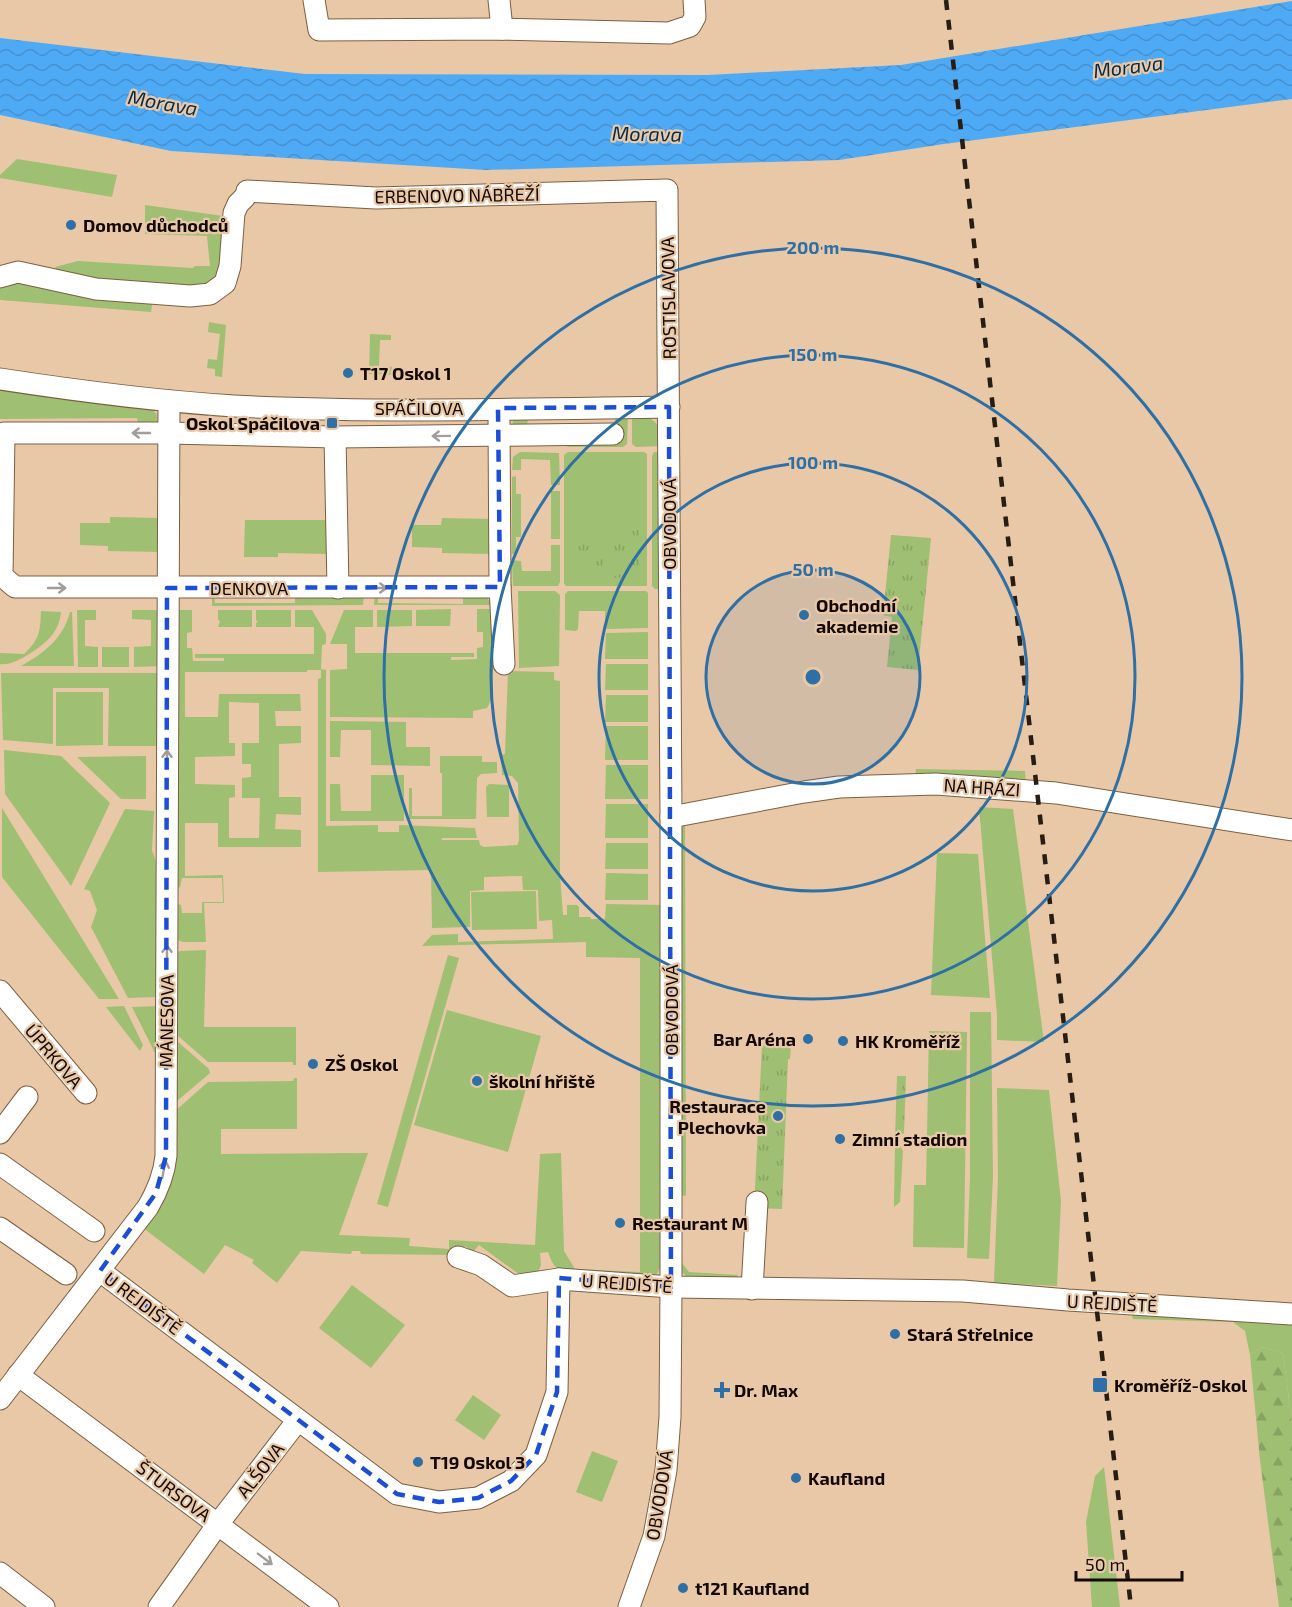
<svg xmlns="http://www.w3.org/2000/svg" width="1292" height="1607" viewBox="0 0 1292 1607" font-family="'Exo 2',sans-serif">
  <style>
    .green { fill: #9fbf72; fill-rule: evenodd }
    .forest { fill: url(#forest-firs) }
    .park { fill: url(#park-tufts) }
    .water { fill: url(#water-waves) }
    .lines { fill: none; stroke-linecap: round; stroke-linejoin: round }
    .minor-casing { stroke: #7c5f41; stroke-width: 23 }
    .minor { stroke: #fff; stroke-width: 21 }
    .rail { stroke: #291c12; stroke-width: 4.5; stroke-dasharray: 10 10; stroke-linecap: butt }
    .oneway { stroke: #a19d99 }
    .marked { fill: none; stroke: #1d4ed8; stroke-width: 4.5; stroke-dasharray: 12 8; stroke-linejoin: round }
    .ring { fill: none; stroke: #2e6fa5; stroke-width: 3 }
    .poi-dot { fill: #2e6fa5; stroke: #e9c8a7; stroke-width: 2 }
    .labels { text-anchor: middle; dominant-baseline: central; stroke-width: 4.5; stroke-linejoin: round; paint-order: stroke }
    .street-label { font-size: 18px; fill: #140901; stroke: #e9c8a7 }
    .poi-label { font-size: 18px; font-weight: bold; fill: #140901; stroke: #e9c8a7; text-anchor: start }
    .water-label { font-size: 20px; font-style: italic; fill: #042b49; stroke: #e9c8a7 }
    .centre { fill: #2e6fa5; stroke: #e9c8a7; stroke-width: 3 }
    .ring-label { font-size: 18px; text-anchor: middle; font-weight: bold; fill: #2e6fa5; stroke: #e9c8a7; stroke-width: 4.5; stroke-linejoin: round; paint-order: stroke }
  </style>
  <defs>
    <pattern id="forest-firs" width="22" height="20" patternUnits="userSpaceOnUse" patternTransform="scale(1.5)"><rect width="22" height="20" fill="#9fbf72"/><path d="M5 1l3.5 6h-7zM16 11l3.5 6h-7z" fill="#88a361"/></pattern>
    <pattern id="park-tufts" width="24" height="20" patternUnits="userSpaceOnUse" patternTransform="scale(1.5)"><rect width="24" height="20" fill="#9fbf72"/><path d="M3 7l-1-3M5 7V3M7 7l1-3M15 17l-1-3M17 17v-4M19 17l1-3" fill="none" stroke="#88a361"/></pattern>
    <pattern id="water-waves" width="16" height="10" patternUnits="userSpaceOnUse" patternTransform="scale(1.5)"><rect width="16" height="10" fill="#4faaf6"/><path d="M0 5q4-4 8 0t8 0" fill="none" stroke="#4491d1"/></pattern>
  </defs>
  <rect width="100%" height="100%" fill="#e9c8a7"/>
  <g class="green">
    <polygon points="17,159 117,175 112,197 0,178 0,175"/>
    <polygon points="145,205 223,216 223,262 220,274 204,288 63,279 55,267 78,261 193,268 195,266 210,266 207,236 145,234"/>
    <polygon points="25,280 153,299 151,312 0,300 0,284"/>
    <polygon points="209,322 226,325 222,377 215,376 215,369 207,368 208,359 217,360 220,334 208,332"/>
    <polygon points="370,334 391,335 391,340 380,340 379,366 392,367 392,375 369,374"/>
    <path d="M0 386 146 404C153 410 161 415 156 424L138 423 137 418 0 419Z"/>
    <polygon points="628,414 627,444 623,447 568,447 565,444 615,442 615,418 528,419 527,426 512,425 514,418"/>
    <path d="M632 414C657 418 659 422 663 446L636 447 632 444Z"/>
    <polygon points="520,452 559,453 560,485 551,485 550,460 521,459 521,470 512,470 513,457"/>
    <polygon points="568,452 644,452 647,454 647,586 566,586 564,583 564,455"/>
    <polygon points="654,452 663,452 662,589 655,589 652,586 652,456"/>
    <polygon points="516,476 516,494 521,494 521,537 516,537 516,554 512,554 512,477"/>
    <rect x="551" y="491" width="9" height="48"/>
    <polygon points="110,517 162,518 161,552 108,551 108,546 80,545 80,523 110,523"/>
    <polygon points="442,518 493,519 492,554 442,553 442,548 412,547 412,525 441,525"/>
    <polygon points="245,520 327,520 327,554 278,553 278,557 244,557"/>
    <polygon points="551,545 560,545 560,582 558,586 513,586 512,560 521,561 522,571 551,571"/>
    <polygon points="555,591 560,595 559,666 519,668 518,591"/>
    <polygon points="568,591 646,591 648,593 648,628 605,629 605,611 579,611 578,629 576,631 565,630 565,594"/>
    <polygon points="212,593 214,593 215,603 295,603 295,593 364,593 363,605 212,606"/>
    <polygon points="375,593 378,593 378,603 463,604 463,593 486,597 493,605 374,605"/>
    <polygon points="451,609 450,626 416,626 416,610"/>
    <path d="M477 609H490C491 628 498 696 487 708L473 711V718L330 717V670L347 669V644H330L344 610H373V627H355V653H474V657H451V660L477 659V648L483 647V632H477Z"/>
    <polygon points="77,610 96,610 96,620 85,620 85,646 98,647 98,667 78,667"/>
    <polygon points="132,610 161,610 162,666 134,667 134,647 151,646 151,620 132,619"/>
    <path d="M174 610H192V632L187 633V648H192L193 661H224V658H195V654H314V627H295V610H312L326 634V644L322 645 321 669 326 670V826L378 825V832H399V825L475 828 477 838H442V840H479L480 845 484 847 517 845 519 841 518 783 512 776 502 775 501 755 505 754 508 671 554 672V680L560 681V875L563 915H567V905H577L579 907V917H590L591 919H605L606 904 663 905 661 1266 657 1274 652 1276 563 1272C553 1267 552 1262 548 1252L540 1253 541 1265 537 1274 520 1275 479 1245 473 1252 465 1246 459 1255 361 1254 360 1251H352L351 1254 301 1251 277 1283 252 1263 254 1260 225 1245 204 1274 143 1228 175 1111 208 1082 293 1081 294 1078H297V1129H221V1154L368 1153 339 1235 410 1238 409 1246 449 1249V1240L535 1245 540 1154 561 1153 564 1251 575 1269 640 1272V958L586 957V942L422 946 432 935 458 934V942L553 939 552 920 539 921 538 890H523L522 876 484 877V890L470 891V927L432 928 431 870 318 872V679L321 678V670H307V672H185V717H218L219 694H300L301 711H275L276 726H301V743L279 744V797H301V815L276 814 275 829 301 830V847H218V823H185V876L223 875 224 903H204L206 942H183L175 939V903L181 905 182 913H202V902H223L222 878H182L180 887 177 889ZM229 702 259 703V743H242V764H251V777L242 778V798H260L259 838H229V798L235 797V785L195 784V757L235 756V743H229Z"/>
    <polygon points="218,610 252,610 252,627 218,627 220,621 218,620"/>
    <polygon points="256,610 291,610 291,627 256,627 256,623 258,622 256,620"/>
    <polygon points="377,610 412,610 412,626 377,627"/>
    <path d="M41 611 61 612C60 620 58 627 53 634 44 646 14 667 0 664V653L24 654C40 639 40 632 41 611Z"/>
    <path d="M70 612H72L74 666H21C44 653 63 639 70 612Z"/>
    <polygon points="648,632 648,659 605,659 606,633"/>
    <rect x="102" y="647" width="27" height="20"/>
    <polygon points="606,664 648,664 648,690 605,690"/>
    <polygon points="1,673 160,673 161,746 108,746 109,688 53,688 53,744 3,740"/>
    <polygon points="56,692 103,692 103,745 56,746"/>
    <polygon points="606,695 648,695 648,722 605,722"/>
    <polygon points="330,721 406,722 406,747 430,747 430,766 371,765 371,730 341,730 340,757 330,757"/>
    <polygon points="606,726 648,726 648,760 605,760"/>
    <polygon points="4,750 61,756 110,803 71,886 5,794"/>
    <polygon points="146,756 146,799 121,799 77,757"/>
    <polygon points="440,756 482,756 482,762 497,762 497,773 481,774 477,778 476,818 475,819 409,819 409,788 412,788 412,816 442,816 442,773 440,773"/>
    <polygon points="606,765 648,765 648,799 605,799"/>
    <polygon points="916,769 1025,771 1026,784 915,776"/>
    <polygon points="371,775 404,775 404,821 330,821 330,784 340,784 341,811 371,811"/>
    <polygon points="489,784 509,785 509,817 487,817 486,787"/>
    <polygon points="606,804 648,804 648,838 605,838"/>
    <polygon points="979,807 1013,809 1044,1042 997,1040 997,1015"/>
    <polygon points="2,808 119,999 99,999 2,877"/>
    <polygon points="125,809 154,811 152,850 159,871 158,997 128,998 91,927 97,910 90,891 84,889"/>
    <polygon points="685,822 686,1196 681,1195 681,1262 689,1272 738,1275 735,1278 686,1276 678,1268 679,828"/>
    <polygon points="606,843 648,843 648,869 605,869"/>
    <polygon points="937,853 978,854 990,998 931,995"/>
    <polygon points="606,873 648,874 648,900 605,900"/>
    <polygon points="536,891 537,929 472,930 471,892"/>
    <polygon points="206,950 204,1027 296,1027 296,1065 293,1065 293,1062 208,1062 176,1034 175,954 180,951"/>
    <polygon points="448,955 459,958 388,1207 377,1204"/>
    <polygon points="124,1006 143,1045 140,1051 106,1007"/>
    <polygon points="161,1006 156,1055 132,1007"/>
    <polygon points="447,1010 541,1036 508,1152 414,1125"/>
    <polygon points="970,1012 991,1012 993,1177 989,1259 967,1258 970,1176"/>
    <polygon points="929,1031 967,1032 964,1248 913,1247 914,1185 926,1185"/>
    <polygon points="178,1042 209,1069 210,1073 177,1101 175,1100 176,1043"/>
    <polygon points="997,1088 1049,1090 1061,1201 1057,1286 994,1283 998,1177"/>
    <polygon points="352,1285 405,1325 371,1368 319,1328"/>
    <polygon points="1132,1314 1292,1314 1292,1424 1283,1353 1262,1347 1250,1355 1245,1331 1233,1322 1133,1319"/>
    <polygon points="473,1395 501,1415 484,1440 455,1420"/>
    <polygon points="592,1451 618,1461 602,1502 576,1492"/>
    <polygon points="1104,1467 1120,1607 1092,1607 1086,1522 1095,1476"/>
  </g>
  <polygon class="forest" points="1262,1347 1283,1353 1292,1424 1292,1607 1279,1607 1260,1460 1250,1355"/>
  <g class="park">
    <polygon points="639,530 639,577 610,578 610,531"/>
    <polygon points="891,535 931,538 918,670 887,667 892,617 883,615"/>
    <polygon points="576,541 604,542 603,571 575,570"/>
    <polygon points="762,1045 791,1046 790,1059 788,1059 782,1209 754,1208"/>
    <polygon points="897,1076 906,1076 904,1133 897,1138 895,1137"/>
    <polygon points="895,1144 900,1146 903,1151 900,1202 894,1207"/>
  </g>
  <polygon class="water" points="1292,1 1292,99 944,144 839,160 486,170 171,151 0,115 0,38 305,74 708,75 901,65"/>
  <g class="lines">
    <g class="minor-casing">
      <g id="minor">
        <polyline points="314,0 319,30 502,29 669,33 690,26 695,17 694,0"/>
        <polyline points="499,0 502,29"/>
        <polyline points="247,191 376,198 667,190 671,817 671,1287 670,1417 666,1470 654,1536 629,1607"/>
        <polyline points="0,277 18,272 96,289 190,296 210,294 225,283 230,266 234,213 238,204 245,197"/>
        <path d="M0 379C78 391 155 401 234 406 379 413 524 409 669 407"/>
        <polyline points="499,421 500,587 504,664"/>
        <polyline points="335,437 338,588"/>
        <polyline points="500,587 15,587 2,576 4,433 168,433 335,437 613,434"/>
        <polyline points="671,817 804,792 839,787 936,784 1056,793 1292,830"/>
        <polyline points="0,991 86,1093"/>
        <polyline points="0,1133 27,1097"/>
        <polyline points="0,1164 94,1231"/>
        <polyline points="0,1228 66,1274"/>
        <polyline points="458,1257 481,1265 512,1286 559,1279"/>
        <polyline points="100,1271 397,1494 439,1502 478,1498 511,1481 536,1455 557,1392 559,1279 671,1287 963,1291 1068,1300 1292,1314"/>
        <polyline points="752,1289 757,1202"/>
        <polyline points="18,1375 328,1607"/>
        <path d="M0 1399 148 1207C158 1190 164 1175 166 1156L169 401"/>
        <polyline points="0,1573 44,1607"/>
        <polyline points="159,1607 218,1524 298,1420"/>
      </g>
    </g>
    <use href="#minor" class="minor"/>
    <polyline class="rail" points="946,0 1131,1607"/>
  </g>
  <defs><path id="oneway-shaft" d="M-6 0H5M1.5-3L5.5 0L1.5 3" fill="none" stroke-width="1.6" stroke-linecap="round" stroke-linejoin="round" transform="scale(1.5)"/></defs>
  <g class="oneway">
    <use href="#oneway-shaft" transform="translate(141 433) rotate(180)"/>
    <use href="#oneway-shaft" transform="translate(441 436) rotate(179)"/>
    <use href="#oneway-shaft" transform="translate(57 588)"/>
    <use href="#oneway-shaft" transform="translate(378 588)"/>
    <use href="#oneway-shaft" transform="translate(167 759) rotate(-90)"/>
    <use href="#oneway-shaft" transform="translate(167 954) rotate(-90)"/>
    <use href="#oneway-shaft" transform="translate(164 1169) rotate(-79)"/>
    <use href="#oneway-shaft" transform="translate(265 1559) rotate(37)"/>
  </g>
  <path class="marked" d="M669 407 671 1287 559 1278 557 1392 536 1455 511 1481 478 1498 439 1502 397 1494 100 1271 156 1193 166 1156 167 588 500 587 498 408Z"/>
  <circle cx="813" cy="677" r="107" fill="#2e6fa5" fill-opacity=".12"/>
  <g class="ring">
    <circle cx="813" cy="677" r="107"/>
    <circle cx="813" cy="677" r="214"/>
    <circle cx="813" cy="677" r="322"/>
    <circle cx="813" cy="677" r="429"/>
  </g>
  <g class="poi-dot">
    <circle cx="71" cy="225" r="6"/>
    <circle cx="348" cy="373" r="6"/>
    <rect x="326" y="417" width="12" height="12" rx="3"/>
    <circle cx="804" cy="615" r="6"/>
    <circle cx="808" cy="1039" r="6"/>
    <circle cx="843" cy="1041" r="6"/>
    <circle cx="313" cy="1064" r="6"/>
    <circle cx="477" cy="1081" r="6"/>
    <circle cx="778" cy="1116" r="6"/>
    <circle cx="840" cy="1139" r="6"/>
    <circle cx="620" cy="1223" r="6"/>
    <circle cx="895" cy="1334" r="6"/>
    <rect x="1092" y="1377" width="16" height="16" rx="3"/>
    <path d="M719 1381h6v6h6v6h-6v6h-6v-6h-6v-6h6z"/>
    <circle cx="418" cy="1462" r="6"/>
    <circle cx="796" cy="1478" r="6"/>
    <circle cx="683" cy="1588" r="6"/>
  </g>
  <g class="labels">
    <g class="street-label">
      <text transform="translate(457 195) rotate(-1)">ERBENOVO NÁBŘEŽÍ</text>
      <text transform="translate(668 298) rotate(-91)">ROSTISLAVOVA</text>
      <text x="419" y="408">SPÁČILOVA</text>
      <text transform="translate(669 524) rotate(-90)">OBVODOVÁ</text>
      <text x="249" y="588">DENKOVA</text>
      <text transform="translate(982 787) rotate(4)">NA HRÁZI</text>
      <text transform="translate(671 1010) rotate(-90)">OBVODOVÁ</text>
      <text transform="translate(166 1021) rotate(-89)">MÁNESOVA</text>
      <text transform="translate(54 1056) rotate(50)">ÚPRKOVA</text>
      <text transform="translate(627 1283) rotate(4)">U REJDIŠTĚ</text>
      <text transform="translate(143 1303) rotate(37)">U REJDIŠTĚ</text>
      <text transform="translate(1112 1303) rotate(3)">U REJDIŠTĚ</text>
      <text transform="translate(260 1470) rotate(-52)">ALŠOVA</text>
      <text transform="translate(174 1491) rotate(37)">ŠTURSOVA</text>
      <text transform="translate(659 1495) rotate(-81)">OBVODOVÁ</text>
    </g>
    <g class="poi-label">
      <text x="83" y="225">Domov důchodců</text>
      <text x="360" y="373">T17 Oskol 1</text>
      <text x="320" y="423" text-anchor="end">Oskol Spáčilova</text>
      <text x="816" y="605">Obchodní<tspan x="816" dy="21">akademie</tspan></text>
      <text x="796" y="1039" text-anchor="end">Bar Aréna</text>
      <text x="855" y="1041">HK Kroměříž</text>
      <text x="325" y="1064">ZŠ Oskol</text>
      <text x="489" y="1081">školní hřiště</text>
      <text x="766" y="1106" text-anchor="end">Restaurace<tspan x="766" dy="21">Plechovka</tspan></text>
      <text x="852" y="1139">Zimní stadion</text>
      <text x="632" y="1223">Restaurant M</text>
      <text x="907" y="1334">Stará Střelnice</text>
      <text x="1114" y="1385">Kroměříž-Oskol</text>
      <text x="734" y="1390">Dr. Max</text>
      <text x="430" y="1462">T19 Oskol 3</text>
      <text x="808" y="1478">Kaufland</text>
      <text x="695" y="1588">t121 Kaufland</text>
    </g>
    <g class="water-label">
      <text transform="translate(1128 66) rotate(-7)">Morava</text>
      <text transform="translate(163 102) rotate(10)">Morava</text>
      <text transform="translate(647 133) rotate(1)">Morava</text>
    </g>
  </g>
  <circle cx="813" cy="677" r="9" class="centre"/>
  <g class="ring-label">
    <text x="813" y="254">200 m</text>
    <text x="813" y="361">150 m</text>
    <text x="813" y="469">100 m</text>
    <text x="813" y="576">50 m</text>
  </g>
  <path d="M1076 1571v9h106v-9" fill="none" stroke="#140901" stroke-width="3"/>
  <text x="1085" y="1571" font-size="18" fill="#140901" stroke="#e9c8a7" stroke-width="4.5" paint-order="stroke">50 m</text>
</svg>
